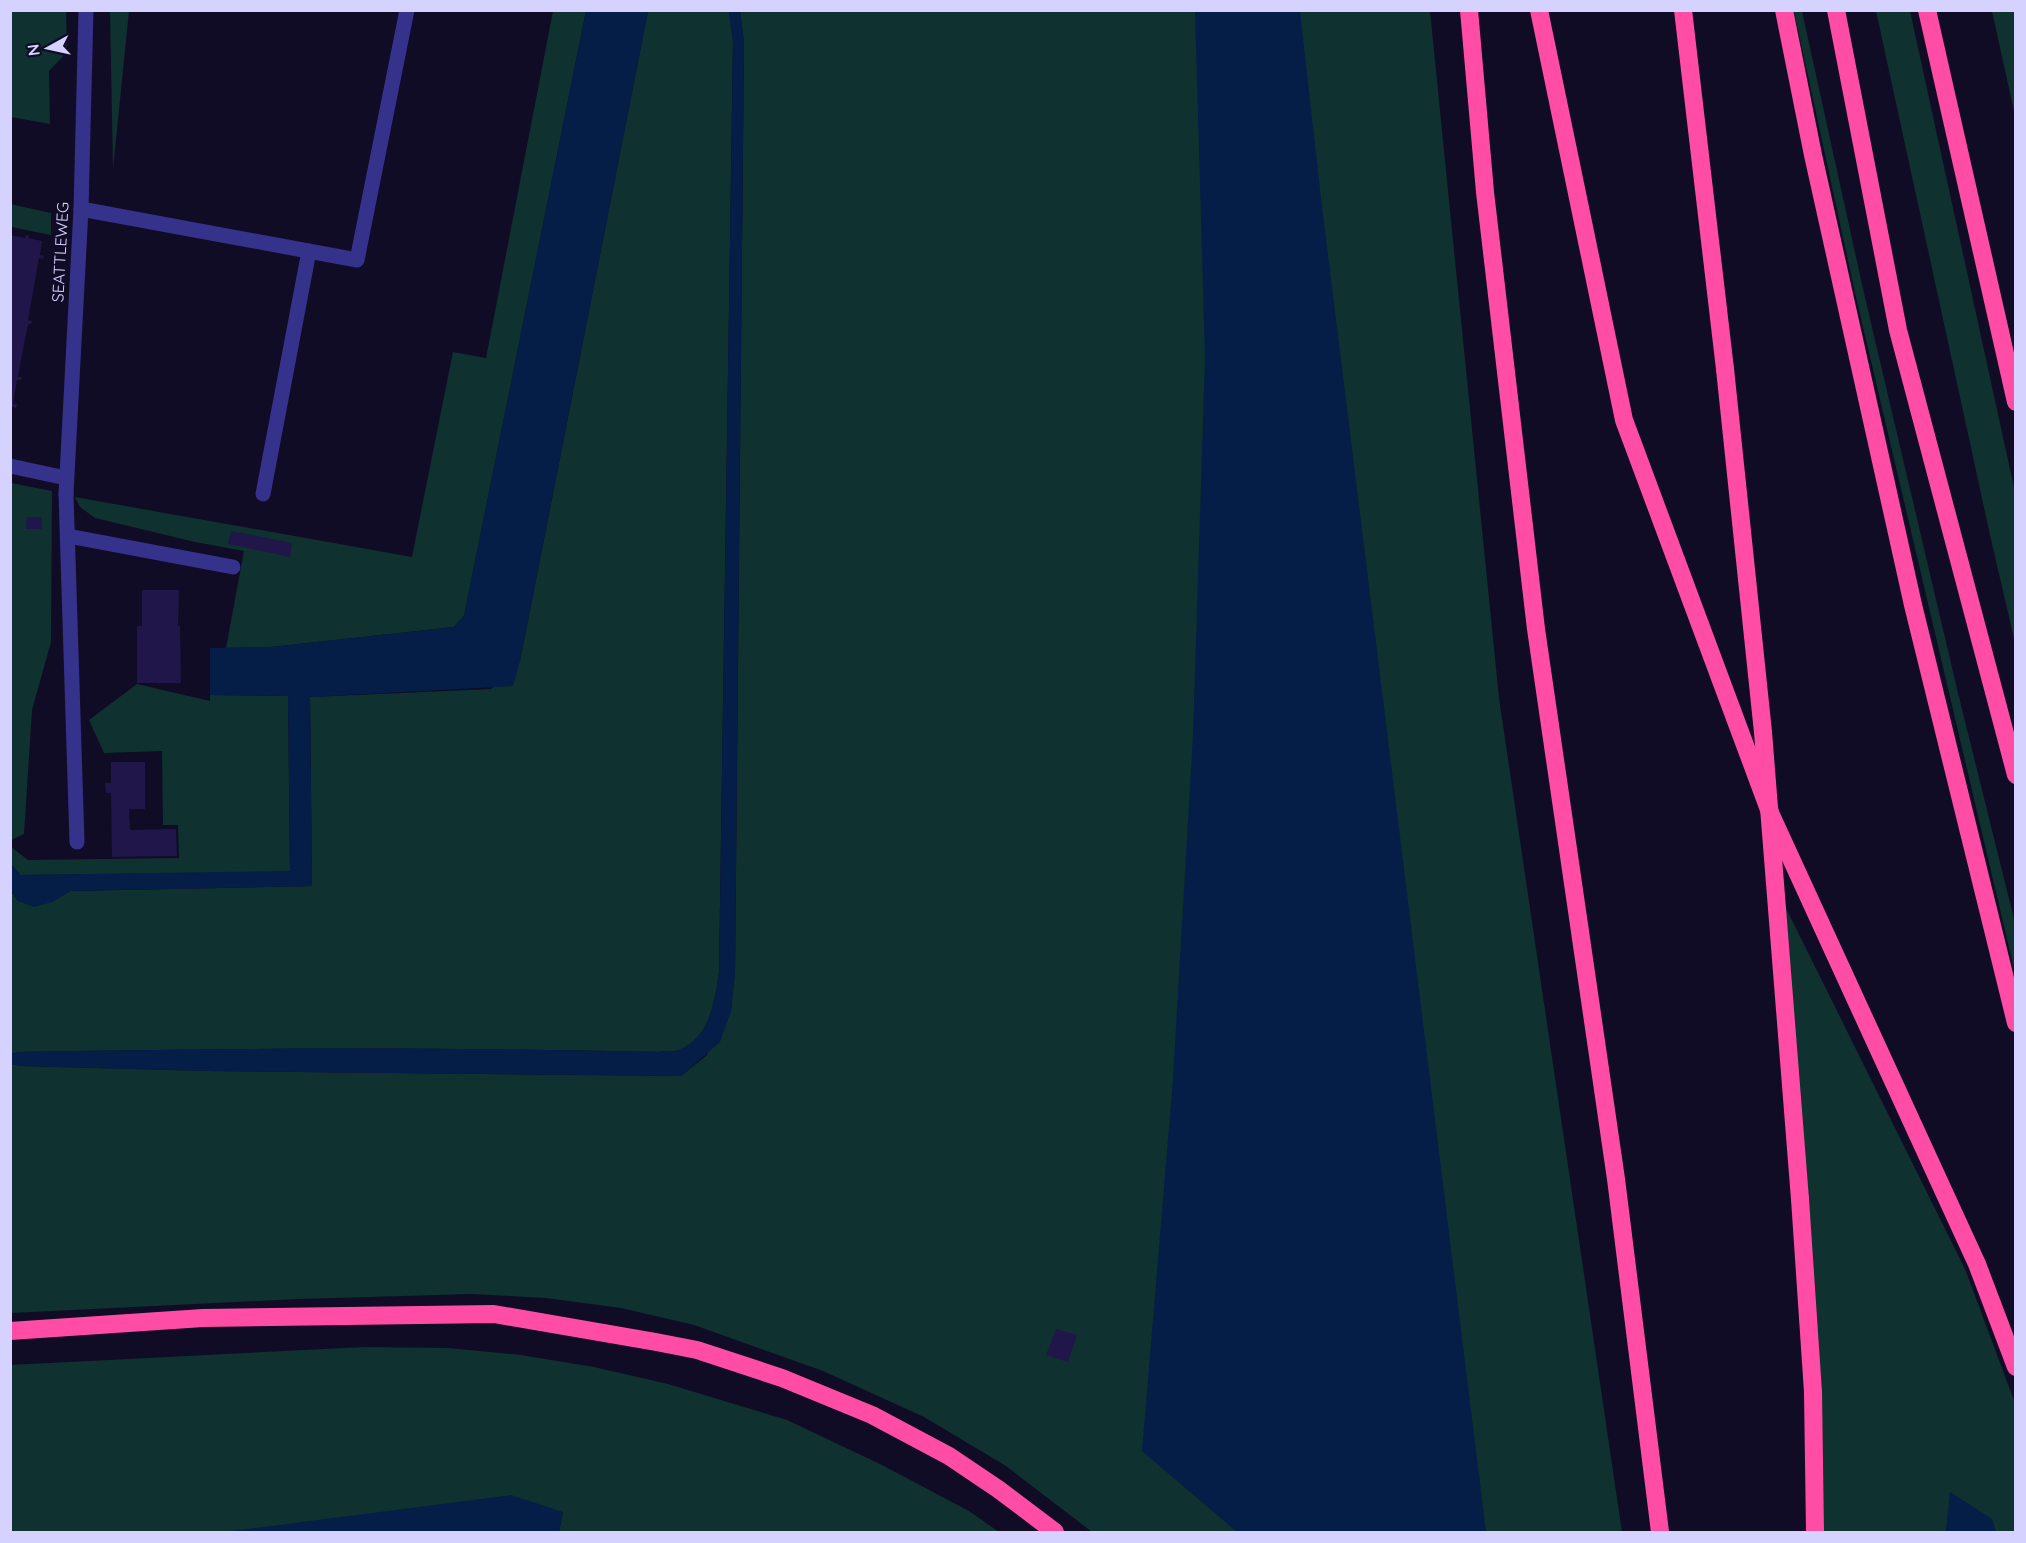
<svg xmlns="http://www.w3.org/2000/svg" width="2026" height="1543" viewBox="0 0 2026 1543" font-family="Quicksand,sans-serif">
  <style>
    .green { fill: #0f312f }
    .water { fill: #041e47 }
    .building { fill: #201649 }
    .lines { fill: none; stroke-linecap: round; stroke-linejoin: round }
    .lane { stroke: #34328a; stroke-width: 15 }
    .street { stroke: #34328a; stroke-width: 15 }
    .highway { stroke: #ff4da5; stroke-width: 18 }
    .highway-bridge { stroke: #ff4da5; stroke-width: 18 }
    .labels { text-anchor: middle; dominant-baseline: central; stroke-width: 4.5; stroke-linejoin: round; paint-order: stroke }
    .street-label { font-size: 16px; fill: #d6d2ff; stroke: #100c26 }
  </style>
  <rect width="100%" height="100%" fill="#100c26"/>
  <g class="green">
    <polygon points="10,11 66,11 67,52 49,71 50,124 11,117"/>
    <polygon points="110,11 129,11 113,169"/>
    <polygon points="553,11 586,11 464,616 454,627 271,647 226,648 244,551 195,542 95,518 80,507 75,497 412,557 453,352 486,358"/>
    <path d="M648 11H729L733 42 719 972C715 1001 710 1038 679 1050 673 1052 665 1051 659 1052 446 1047 232 1048 19 1052L11 1054 10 890 18 901 52 902 70 891 312 886 310 697 491 689 520 661Z"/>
    <polygon points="740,11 1430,11 1499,698 1622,1532 1092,1532 1006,1466 924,1417 823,1371 694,1325 621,1308 546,1298 472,1294 299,1299 11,1313 10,1064 22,1066 209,1071 681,1076 706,1056 731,1011 735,972 744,43"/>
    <polygon points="1794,11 1802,11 1863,289 1958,693 2015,923 2015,973 1855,293"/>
    <polygon points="1876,11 1910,11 2015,492 2015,643 1990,535"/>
    <polygon points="1992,11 2015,11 2015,116"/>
    <polygon points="10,204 51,213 51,235 11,227"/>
    <polygon points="11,483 52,491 51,642 32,710 24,834 11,840"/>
    <polygon points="137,684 210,701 210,695 288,696 290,872 20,875 11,864 10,846 28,860 179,858 178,825 163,825 162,751 104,753 89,720"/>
    <polygon points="1776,888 1965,1269 2015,1403 2015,1532 1823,1532"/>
    <polygon points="364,1347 448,1348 521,1355 594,1367 668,1384 787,1420 882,1465 969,1511 999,1532 559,1532 563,1512 225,1532 11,1532 10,1365"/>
  </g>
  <g class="water">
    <polygon points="586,11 648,11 520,661 513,686 310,697 312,886 70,891 52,902 34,907 18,901 11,890 11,864 21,875 290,871 288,696 210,695 210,648 271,647 454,627 464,616"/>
    <path d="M729 11H740L744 43 735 972 731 1011 720 1042 681 1076 209 1071 22 1066 11 1064V1054L19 1052C232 1048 446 1047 659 1052 665 1051 673 1052 679 1050 710 1038 715 1001 719 972L733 42Z"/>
    <polygon points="1195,11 1300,11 1321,198 1486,1532 1237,1532 1142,1451 1173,1079 1193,735 1205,357"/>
    <polygon points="1950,1492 1992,1519 1996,1532 1946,1532"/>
    <polygon points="511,1495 563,1512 559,1532 225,1532"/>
  </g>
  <g class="building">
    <polygon points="10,235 25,238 26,235 29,235 28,238 42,241 40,255 44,256 43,259 39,258 28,320 32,321 31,324 28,324 20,365 18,377 22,377 21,380 17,380 13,404 17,404 16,408 10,406"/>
    <polygon points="27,517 42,517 42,529 26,529"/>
    <polygon points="231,531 292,543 290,557 228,544"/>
    <polygon points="142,590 179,590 178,626 180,626 181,683 137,683 137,626 142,626"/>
    <polygon points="111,762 145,762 145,809 129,809 130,830 176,829 177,856 112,857 111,793 106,793 105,783 111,783"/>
    <polygon points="1056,1329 1077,1335 1068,1362 1046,1355"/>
  </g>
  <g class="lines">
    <g class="lane">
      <polyline points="81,209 357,260 407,10"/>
      <polyline points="10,466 66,478"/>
      <polyline points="66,494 77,842"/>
      <polyline points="263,494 309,251"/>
      <polyline points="68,536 233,567"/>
    </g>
    <polyline class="street" points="66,494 81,209 86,10"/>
    <g class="highway">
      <polyline points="1469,10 1485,192 1536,629 1616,1179 1660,1532"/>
      <polyline points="1539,10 1624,420 1771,815 1977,1264 2016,1367"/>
      <polyline points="1683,10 1725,369"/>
      <polyline points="1784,10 1813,155 1913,605 2016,1023"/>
      <polyline points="1836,10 1898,330 2016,775"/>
      <polyline points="1927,10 2016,402"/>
      <polyline points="1800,1199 1813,1392 1815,1532"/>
      <polyline points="10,1331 203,1318 494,1314 656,1342 697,1350 782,1378 872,1415 949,1456 998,1489 1055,1532"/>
    </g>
    <polyline class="highway-bridge" points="1725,369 1763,732 1800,1199"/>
  </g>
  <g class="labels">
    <g class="street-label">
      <text transform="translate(60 252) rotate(-87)">SEATTLEWEG</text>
    </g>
  </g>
  <rect width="2026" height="1543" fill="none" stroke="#d6d2ff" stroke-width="24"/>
  <g transform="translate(48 48) rotate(262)" stroke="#100c26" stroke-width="4.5" paint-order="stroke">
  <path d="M0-4.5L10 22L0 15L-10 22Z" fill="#d6d2ff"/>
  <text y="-9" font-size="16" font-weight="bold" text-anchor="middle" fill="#d6d2ff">N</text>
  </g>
</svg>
